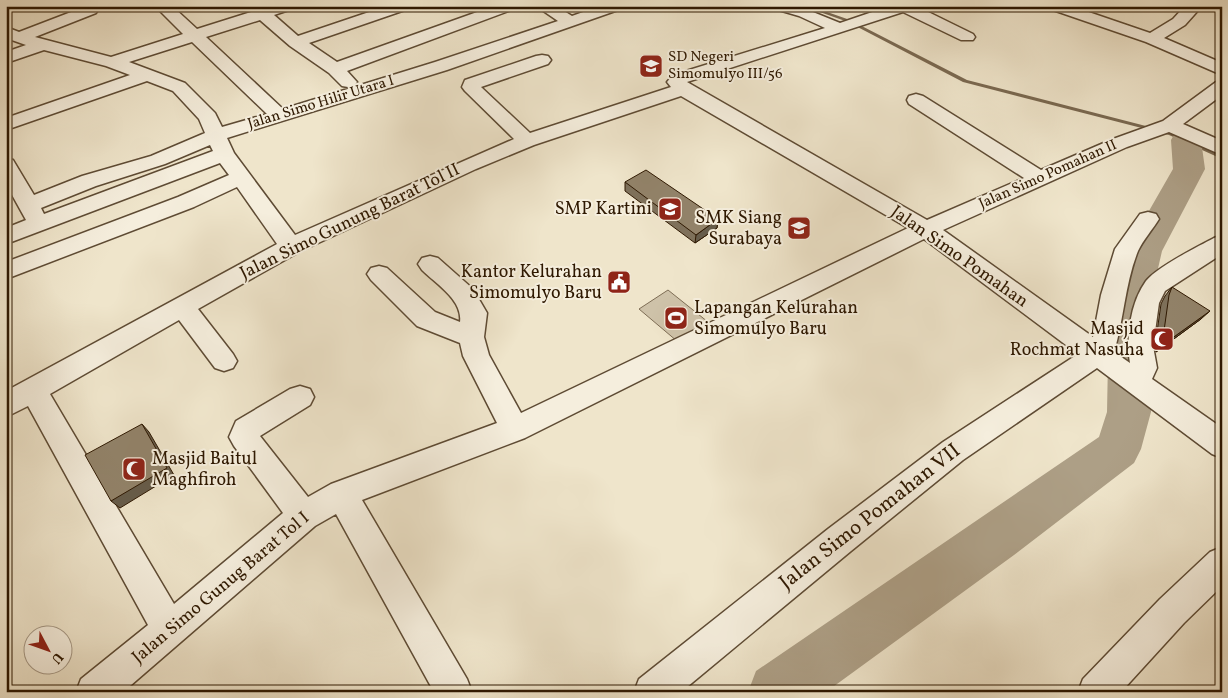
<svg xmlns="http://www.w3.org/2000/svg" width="1228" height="698" viewBox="0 0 1228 698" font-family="Vollkorn,serif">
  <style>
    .green { fill: #cec2a9; stroke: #7e6d55 }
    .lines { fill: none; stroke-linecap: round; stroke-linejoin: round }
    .stream { fill: #7a6951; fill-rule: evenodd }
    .river { fill: #ad9f86; fill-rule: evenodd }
    .minor-casing { stroke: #5e4b34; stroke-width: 3 }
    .minor { fill: #f5eedd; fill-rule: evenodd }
    .wall { fill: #7e715b; stroke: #2e1801 }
    .shaded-wall { fill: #665c4a; stroke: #2e1801 }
    .building { fill: #92836a; stroke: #2e1801 }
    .labels { text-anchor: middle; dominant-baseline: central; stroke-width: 4; stroke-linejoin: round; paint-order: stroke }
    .far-poi-label { font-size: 15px; fill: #2e1801; stroke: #f5eedd; text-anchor: start }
    .far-street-label { font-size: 15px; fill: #2e1801; stroke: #f5eedd }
    .poi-label { font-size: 18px; fill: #2e1801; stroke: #f5eedd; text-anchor: end }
    .street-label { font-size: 18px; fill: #2e1801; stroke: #f5eedd }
    .near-street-label { font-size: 21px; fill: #2e1801; stroke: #f5eedd }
  </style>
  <rect width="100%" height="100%" fill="#efe5cb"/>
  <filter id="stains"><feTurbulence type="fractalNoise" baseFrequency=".004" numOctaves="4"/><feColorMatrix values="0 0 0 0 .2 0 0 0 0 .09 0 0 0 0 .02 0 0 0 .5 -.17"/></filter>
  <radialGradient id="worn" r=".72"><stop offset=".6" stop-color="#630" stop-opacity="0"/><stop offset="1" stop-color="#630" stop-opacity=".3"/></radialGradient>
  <polygon class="green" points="668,290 713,326 684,347 639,309"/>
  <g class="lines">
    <polygon class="stream" points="803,6 810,6 850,20 967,80 1173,133 1222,155 1222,159 1169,135 963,82 848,22"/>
    <polygon class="river" points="1186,131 1197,133 1201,140 1205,169 1162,251 1149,308 1151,412 1141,449 1134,463 1014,555 826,692 748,692 756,671 1099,437 1107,412 1109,308 1126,251 1173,169 1171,140 1175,133"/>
    <g class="minor-casing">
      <g id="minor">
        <path d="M77 6H95L98 10 96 13 35 37 111 57 183 34 155 6H172L197 29 251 12 245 6H263L265 8 295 6 292 9 274 15 298 36 387 6H411L408 9 309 43 337 62 494 6H517L514 9 347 71 357 82 354 86 348 87 342 86 329 73 290 46 260 20 206 37 283 109 435 62 558 21 536 6H556L572 16 600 6H624L621 9 447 70 227 138 234 153 295 235 514 139 465 91 462 87 465 80 536 56 542 55 548 56 551 60 548 64 481 87 530 133 671 87 667 82 673 75 825 28 799 16 775 9 772 6H798L840 23 890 6H916L973 34 975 37 973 40H961L903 12 687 82 927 220 1024 178 909 104 907 100 909 96 916 94 923 96 1041 170 1113 139 1163 121 1216 82 1222 81V95L1183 124 1222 141V155L1169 132 1127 147 943 230 1093 337 1101 295 1115 249 1140 214 1148 212 1156 214 1159 219C1153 229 1143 240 1138 251 1125 283 1124 319 1114 352L1130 363C1126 338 1130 303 1146 281 1157 267 1197 247 1214 238L1222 235V254L1165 291 1159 303 1153 346 1157 368 1152 379 1222 428V458L1212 454 1097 368 963 460 851 551 681 692H634L639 679 828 529 943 442 1078 354 924 239 525 438 362 500 467 679 472 692H434L336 514 315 526 123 692H76L81 679 148 625 28 406 6 417V391L277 244 237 187 194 207 6 279V262L178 197 229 175 220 163 6 244V228L26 220 6 184V158L13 160 34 195 82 176 151 156 205 133 199 119 173 91 147 81 6 130V118L130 75 106 66 44 50 6 63V52L26 45 6 38V27L19 32 79 9ZM192 42 267 114 222 127 215 113 185 83 129 62ZM681 96 908 228 521 413 489 355 484 337 487 313 473 289 438 258 430 256 422 258 418 264 422 270C436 284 463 300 460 322L435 312 387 268 379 266 371 268 367 274 371 280 417 326 460 343 463 356 497 423 331 484 308 497 260 436 310 405 314 397 310 389 300 386 290 389 236 421 229 437 234 446 283 513 174 604 50 394 179 320 215 368 224 371 233 368 237 361 233 354 198 309 299 252 476 169 534 145ZM210 145 213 151 44 214 41 208 96 186 165 164Z"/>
        <polygon points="1047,6 1071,6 1150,33 1173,19 1185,6 1202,6 1185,25 1164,38 1222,63 1222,75 1146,42 1050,9"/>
        <polygon points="1222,547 1222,586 1184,623 1121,692 1078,692 1083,679 1160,599 1210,552"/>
      </g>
    </g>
    <use href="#minor" class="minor"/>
  </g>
  <g class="wall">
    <polygon points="625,182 718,219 717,228 695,243 625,191"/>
    <polygon points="1172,287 1201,319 1156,352 1155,346 1161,304 1165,296"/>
  </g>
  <g class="shaded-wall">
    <polygon points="718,219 717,228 695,243 696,235"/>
    <polygon points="1210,311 1201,319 1156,352 1164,344"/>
    <polygon points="142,424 149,432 174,475 120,508 111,501"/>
  </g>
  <g class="building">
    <polygon points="646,170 718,219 696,235 625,182"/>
    <polygon points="1172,287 1210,311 1164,344 1163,338 1169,295"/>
    <polygon points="142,424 167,468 111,501 85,455"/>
  </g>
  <defs>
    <g id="school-square" transform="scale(1.25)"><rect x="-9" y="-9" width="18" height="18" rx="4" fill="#8f2418" stroke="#f5eedd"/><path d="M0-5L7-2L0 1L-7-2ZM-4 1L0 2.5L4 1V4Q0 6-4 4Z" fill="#fff"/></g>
    <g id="civic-square" transform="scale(1.25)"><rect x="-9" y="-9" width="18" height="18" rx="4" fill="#8f2418" stroke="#f5eedd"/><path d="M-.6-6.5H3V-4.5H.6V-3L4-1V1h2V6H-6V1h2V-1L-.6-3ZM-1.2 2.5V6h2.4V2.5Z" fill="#fff"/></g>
    <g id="stadium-square" transform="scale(1.25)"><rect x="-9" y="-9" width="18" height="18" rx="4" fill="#8f2418" stroke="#f5eedd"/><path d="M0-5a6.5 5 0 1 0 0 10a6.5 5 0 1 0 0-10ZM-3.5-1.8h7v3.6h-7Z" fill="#fff"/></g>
    <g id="mosque-square" transform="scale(1.25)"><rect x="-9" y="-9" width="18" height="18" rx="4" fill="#8f2418" stroke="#f5eedd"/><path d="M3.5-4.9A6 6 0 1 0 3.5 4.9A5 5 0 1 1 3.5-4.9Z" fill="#fff"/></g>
  </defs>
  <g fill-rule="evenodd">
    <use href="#school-square" x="651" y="66"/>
    <use href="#school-square" x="670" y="209"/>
    <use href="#school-square" x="799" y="228"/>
    <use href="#civic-square" x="619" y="282"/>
    <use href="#stadium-square" x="676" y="318"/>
    <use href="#mosque-square" x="1162" y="339"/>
    <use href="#mosque-square" x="134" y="469"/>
  </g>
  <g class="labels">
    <g class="far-poi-label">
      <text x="668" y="57">SD Negeri<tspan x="668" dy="17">Simomulyo III/56</tspan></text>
    </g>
    <g class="far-street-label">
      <text transform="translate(321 103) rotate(-17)">Jalan Simo Hilir Utara I</text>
      <text transform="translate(1048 175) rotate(-24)">Jalan Simo Pomahan II</text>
    </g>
    <g class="poi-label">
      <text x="652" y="209">SMP Kartini</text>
      <text x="782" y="218">SMK Siang<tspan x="782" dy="21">Surabaya</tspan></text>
      <text x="602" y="272">Kantor Kelurahan<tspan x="602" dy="21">Simomulyo Baru</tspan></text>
      <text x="694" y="308" text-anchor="start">Lapangan Kelurahan<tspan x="694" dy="21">Simomulyo Baru</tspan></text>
      <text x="1144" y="329">Masjid<tspan x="1144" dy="21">Rochmat Nasuha</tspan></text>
      <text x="152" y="459" text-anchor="start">Masjid Baitul<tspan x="152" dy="21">Maghfiroh</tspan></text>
    </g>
    <g class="street-label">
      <text transform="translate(350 222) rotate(-26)">Jalan Simo Gunung Barat Tol II</text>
      <text transform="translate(959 257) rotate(35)">Jalan Simo Pomahan</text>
      <text transform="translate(221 588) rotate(-40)">Jalan Simo Gunug Barat Tol I</text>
    </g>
    <g class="near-street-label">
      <text transform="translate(870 517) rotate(-38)">Jalan Simo Pomahan VII</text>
    </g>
  </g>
  <rect width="1228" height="698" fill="none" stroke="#efe5cb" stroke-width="25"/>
  <rect x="8" y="8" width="1213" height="683" fill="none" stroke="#2e1801" stroke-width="2.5"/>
  <rect x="12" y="12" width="1203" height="673" fill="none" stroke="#2e1801"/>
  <g transform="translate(48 650) rotate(131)"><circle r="24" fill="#f5eedd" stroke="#a59885"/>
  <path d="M0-4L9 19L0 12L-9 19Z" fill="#8f2418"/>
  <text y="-8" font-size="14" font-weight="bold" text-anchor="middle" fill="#2e1801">U</text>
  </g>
  <rect width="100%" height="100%" filter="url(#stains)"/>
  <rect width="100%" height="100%" fill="url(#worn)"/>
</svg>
